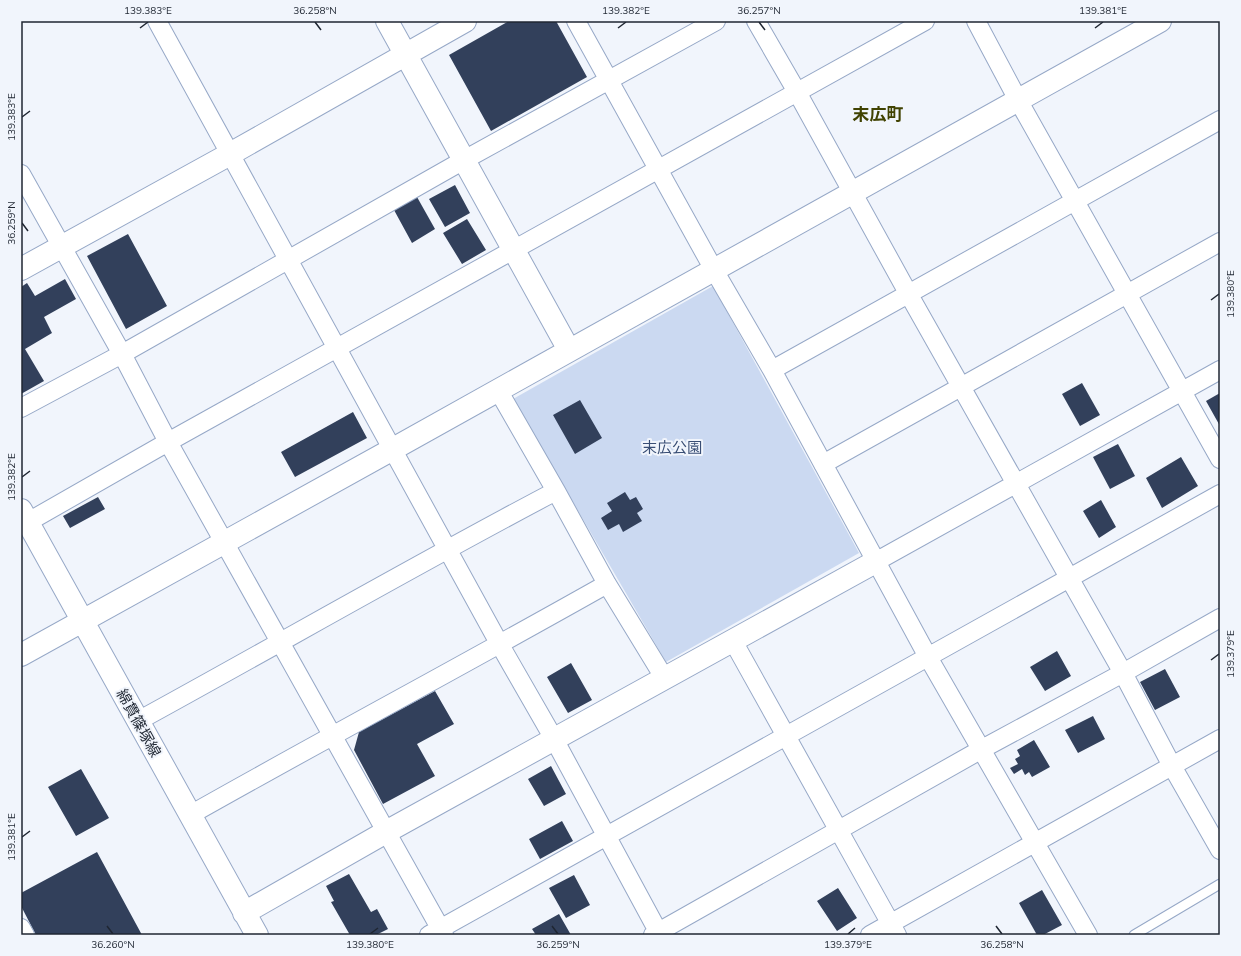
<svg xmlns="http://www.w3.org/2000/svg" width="1241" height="956" viewBox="0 0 1241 956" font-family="Mulish,'Noto Sans JP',sans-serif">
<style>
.green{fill:#cbd9f1}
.building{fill:#32405b}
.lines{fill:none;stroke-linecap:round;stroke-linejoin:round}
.lane-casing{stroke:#96a8c7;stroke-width:11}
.street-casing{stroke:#96a8c7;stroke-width:20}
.secondary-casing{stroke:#96a8c7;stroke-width:24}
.lane{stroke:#fff;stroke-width:9}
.street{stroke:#fff;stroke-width:18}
.secondary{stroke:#fff;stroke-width:22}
.ticks{fill:none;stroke:#1f2632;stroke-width:1.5}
.labels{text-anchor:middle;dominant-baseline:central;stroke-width:4;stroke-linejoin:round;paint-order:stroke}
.park-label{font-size:15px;fill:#394e75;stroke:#f1f5fc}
.street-label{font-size:15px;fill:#1f2632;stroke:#f1f5fc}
.quarter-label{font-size:17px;font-weight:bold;fill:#404201;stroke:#f1f5fc}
.neatline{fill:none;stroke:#1f2632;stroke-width:1.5}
.ticks-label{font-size:10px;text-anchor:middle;fill:#1f2632}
</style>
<rect width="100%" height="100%" fill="#f1f5fc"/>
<path class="green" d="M713,286l146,267 -193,109 -153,-263z"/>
<path class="building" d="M509,21h47l31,56 -96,54 -42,-76z
M455,185l15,28 -25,14 -16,-28z
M417,197l18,32 -23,14 -18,-33z
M467,219l19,31 -24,14 -19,-31z
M128,234l39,72 -41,23 -39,-73z
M65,279l11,20 -32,18 8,16 -27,16 19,32 -23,13v-107l6,-4 8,13z
M1082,383l18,32 -20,11 -18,-32z
M1220,393v33l-14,-25z
M580,400l22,38 -27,16 -22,-39z
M353,412l14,26 -72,39 -14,-25z
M1118,444l17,32 -25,13 -17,-32z
M1181,457l17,29 -36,22 -16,-30z
M625,492l5,8 6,-3 7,12 -6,4 5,8 -19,11 -4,-8 -11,6 -7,-12 11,-7 -5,-8z
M98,497l7,12 -35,19 -7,-12z
M1101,500l15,27 -17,11 -16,-27z
M1057,651l14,25 -26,15 -15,-24z
M571,663l21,37 -24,13 -21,-36z
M1165,669l15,28 -25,13 -15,-28z
M435,691l19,33 -37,20 18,32 -52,28 -29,-54 5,-18z
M1093,716l12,23 -27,14 -13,-23z
M1034,740l16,27 -18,10 -3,-5 -4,3 -3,-6 -8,5 -4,-6 8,-4 -3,-5 5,-3 -3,-6z
M551,766l15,28 -22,12 -16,-27z
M81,769l28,49 -33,18 -28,-49z
M562,821l11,20 -33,18 -11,-20z
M97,852l45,83h-106l-15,-29v-13z
M349,874l22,38 6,-3 11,20 -12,6h-26l-19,-33 3,-1 -8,-15z
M574,875l16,30 -24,13 -17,-30z
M838,888l19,30 -20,13 -20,-30z
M1042,890l20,35 -19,10h-6l-18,-32z
M559,914l12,21h-35l-4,-6z"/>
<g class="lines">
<defs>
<path id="lane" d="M1134,935l86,-51"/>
<path id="street" d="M157,21l343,624 54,94 106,196
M576,21l138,249 58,100 156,287 160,278
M756,21l41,71 111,201 215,380 49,93 48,84
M976,21l42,79 202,359
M21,174l101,180 46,88 56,100 220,393
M772,370l448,-250
M498,390l58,101 51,93 58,95
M21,408l101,-54 342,-194 252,-139
M823,464l397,-222
M28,522l140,-80 757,-421
M877,561l343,-191
M733,641l164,294
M138,721c139,-76 277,-156 418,-230
M190,815c138,-78 279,-153 417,-231
M21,928l4,7
M429,935l791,-441
M653,935l329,-186 141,-76 97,-55
M870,935l350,-196"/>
<path id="secondary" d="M387,21l182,329
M21,269l209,-115 235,-133
M21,510l236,425
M21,655l372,-206 767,-428
M244,913l142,-81 491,-271"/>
</defs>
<use href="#lane" class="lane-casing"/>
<use href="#street" class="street-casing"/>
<use href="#secondary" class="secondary-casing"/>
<use href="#lane" class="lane"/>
<use href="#street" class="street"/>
<use href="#secondary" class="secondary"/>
</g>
<path class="ticks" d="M315,22l6,8M759,22l6,8M140,28l8,-6M618,28l8,-6M1095,28l8,-6M22,117l8,-6M22,223l6,8M1211,300l8,-6M22,477l8,-6M1211,660l8,-6M22,837l8,-6M107,926l6,8M552,926l6,8M996,926l6,8M370,934l8,-6M848,934l7,-6"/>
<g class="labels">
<g class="park-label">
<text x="672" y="447">末広公園</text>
</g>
<g class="street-label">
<text transform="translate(139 723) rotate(61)">綿貫篠塚線</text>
</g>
<g class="quarter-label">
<text x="878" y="113">末広町</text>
</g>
</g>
<rect width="1241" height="956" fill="none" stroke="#f1f5fc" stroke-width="44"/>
<rect x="22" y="22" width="1197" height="912" class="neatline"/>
<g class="ticks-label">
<text x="148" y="14">139.383°E</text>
<text x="315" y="14">36.258°N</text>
<text x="626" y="14">139.382°E</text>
<text x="759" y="14">36.257°N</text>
<text x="1103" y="14">139.381°E</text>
<text transform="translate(11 117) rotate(-90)" y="4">139.383°E</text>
<text transform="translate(11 223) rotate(-90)" y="4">36.259°N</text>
<text transform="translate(1230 294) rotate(-90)" y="4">139.380°E</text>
<text transform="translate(11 477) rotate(-90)" y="4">139.382°E</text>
<text transform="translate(1230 654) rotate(-90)" y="4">139.379°E</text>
<text transform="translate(11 837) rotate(-90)" y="4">139.381°E</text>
<text x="113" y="948">36.260°N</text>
<text x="370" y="948">139.380°E</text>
<text x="558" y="948">36.259°N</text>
<text x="848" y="948">139.379°E</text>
<text x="1002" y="948">36.258°N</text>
</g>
</svg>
